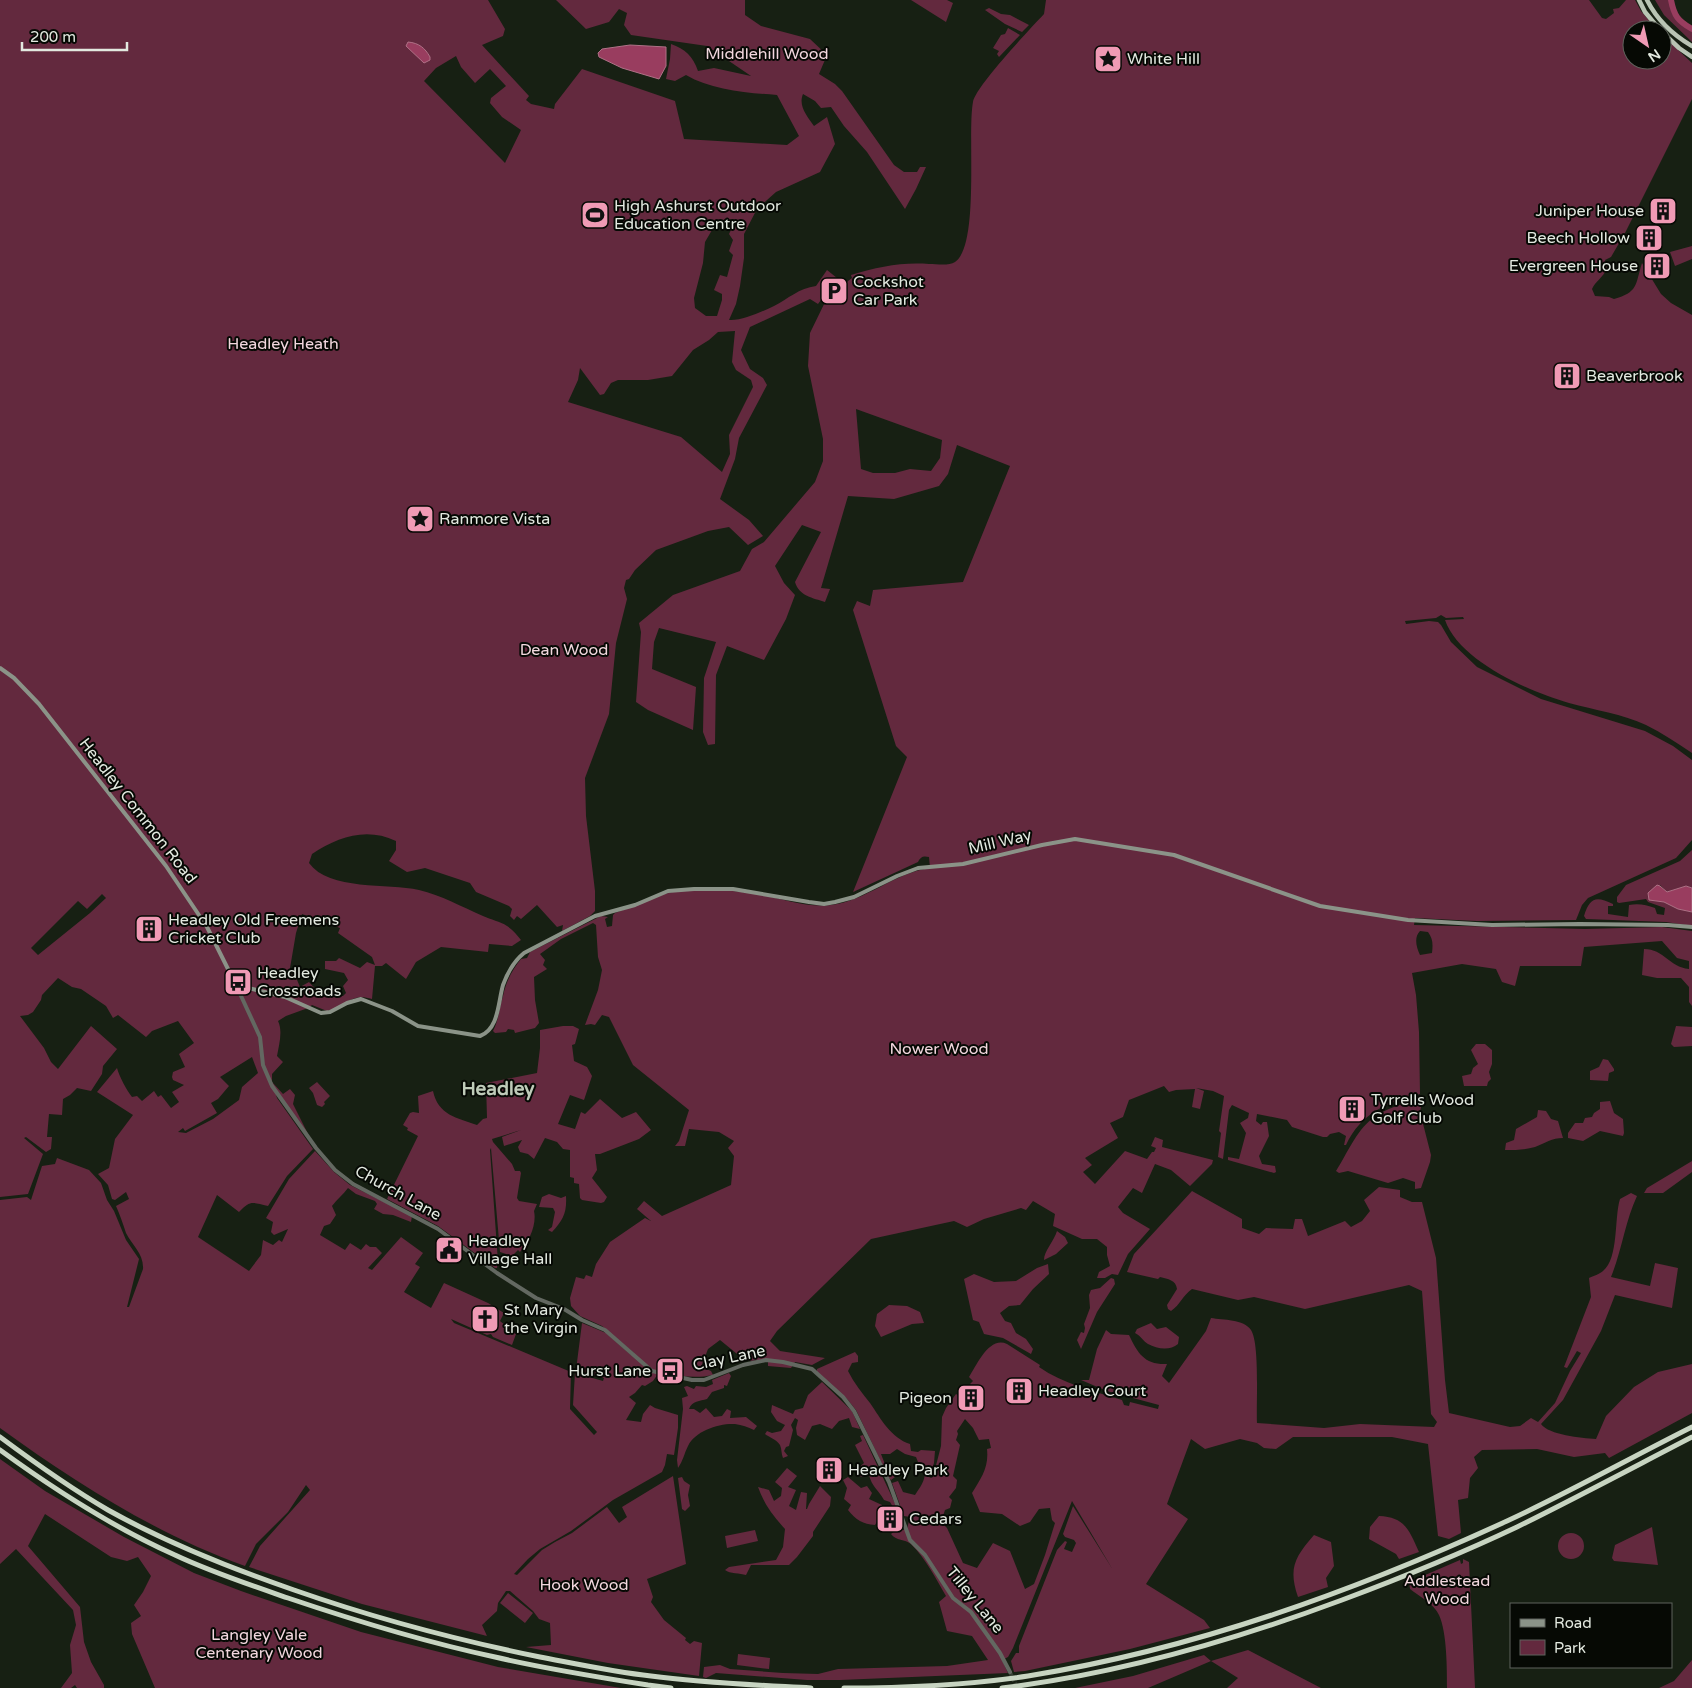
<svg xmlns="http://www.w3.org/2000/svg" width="1692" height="1688" viewBox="0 0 1692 1688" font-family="'Varela Round',sans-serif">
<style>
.green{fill:#63293e;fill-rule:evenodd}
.water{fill:#993d5f;stroke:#af7186}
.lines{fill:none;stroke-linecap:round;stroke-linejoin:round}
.river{stroke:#993d5f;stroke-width:6}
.tertiary-tunnel{stroke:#363e32;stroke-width:4;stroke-dasharray:4 2;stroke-linecap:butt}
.tertiary{stroke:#636861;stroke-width:4}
.secondary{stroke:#8b9388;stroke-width:4}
.trunk{stroke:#b9c4b4;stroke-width:4.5}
.motorway{stroke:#c7d4c1;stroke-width:5}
.labels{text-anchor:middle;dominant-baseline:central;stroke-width:4;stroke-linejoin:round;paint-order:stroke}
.park-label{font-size:16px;fill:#f2d7de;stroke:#060904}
.poi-label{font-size:16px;fill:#e3e9e0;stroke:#060904;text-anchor:start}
.street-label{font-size:16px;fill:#e3e9e0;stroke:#060904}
.quarter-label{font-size:19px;font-weight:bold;fill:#bfcbb9;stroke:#060904}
</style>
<rect width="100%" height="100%" fill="#172013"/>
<path class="green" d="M0,0h488l17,29 -2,7 -21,9 47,51 -3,4 5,4 23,5 1,-5 27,-35 93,32 9,38 103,6 12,-9 -22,-41c-29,-2 -66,-5 -91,-20l-11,6 -9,-2 4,-20 1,-15c14,5 22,12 27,27l16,-3 37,8 -44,-30 -76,-11 -7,-10 3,-12 -8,-4 -10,13 -23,7 -30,-29h189v15l16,11 49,13 17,16 -8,19 16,10 7,7 52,74 10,7h13l3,-5h6l-10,22 -11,20 -38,-57 -23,-26 -13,-19 -10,1 -6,-7 -12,-7c-5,12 4,22 11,32l13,-9 8,27 -15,28 -44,20 -19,17 -13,25v24l-4,28 -4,18 -7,16c13,1 32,-8 45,-14 14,-7 25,-18 42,-20l11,-16 10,8 -19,26 -8,-5 -60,28 -9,23 9,19 13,9 4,7 -28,53 -4,21 -15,40 29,21 14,16 -15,9 -19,-18 -21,4 -52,19 -21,20 -6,9 -3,1 -2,8 3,11 -11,44 -7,71 -24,64 1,38 9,75v20l-5,5 -28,15 1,-6 -6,2 -20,-22 -16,14 -4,-3 -3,4 -4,-4 2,-7 -3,-3 -33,-14 -6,-9 -45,-15 -18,4 -18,-11 7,-11v-9c-30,-14 -58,-4 -84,13l-3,9c20,28 79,20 110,27 22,5 43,17 64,26 8,4 17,5 24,10 6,4 10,9 14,14l-9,6 -23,-2 -1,8 -47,-5 -25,15 -10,17 -20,-16 -4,3h-7l-3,33c-21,-7 -27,8 -45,12l-15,-6 -4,3 -22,8 -8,5c5,10 1,24 -1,35l6,6 -11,12v8l11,12 7,-5 5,6 -2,9 18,36 -38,-55 4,13 36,51 -26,27 -19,30c-15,-3 -17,-7 -29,6l-22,-17 -19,42 51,34 12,-16 2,-15 10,5 6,-5 3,2 6,-13 -14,6 -3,-3 2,-10 -7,-4 23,-39 26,-28 19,21 16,13 62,31 -1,6 -18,-7 -10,-1 -9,-5 3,-5 -2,-3 -19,-7 -8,-6c-5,7 -11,11 -16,18l4,9 -6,9 -6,2 -4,9 25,15 5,-7 11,7 5,-6 4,3h6l6,6 -14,15 4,2 29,-33 22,16 -8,11 5,3 -16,25 27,16 13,-25 44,20 16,10 -4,8 16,13 -4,11 -19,-8 -2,-3 -4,1 -36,-16 3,4 117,49 -1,37 24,26 3,-3 -24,-27 2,-32 28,8 1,-3 -28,-8 6,-47 24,10 25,22 3,-2 -32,-27 -22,-10 -9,-10 -1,-8 6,-21 8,2 2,-4 6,2 4,-13 14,-22 35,-24 6,3 -14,-12 7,-8 18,15 69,-31 3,-29 -6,-8 6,-7 -15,-9 -30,-3 -4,17h-10l4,-5 10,-31 -56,-45 -24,-48 -7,-2 -7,10 -4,-1 -6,1 13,-35 4,-20 -4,-13 -2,-32 -3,-2 -32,16 -21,15 5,6 -2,5 4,4 -13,8 1,23 4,23 -4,5 -20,5 -1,-3 -6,-1 -2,3 -11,1 -2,-2c6,-11 6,-23 10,-35 3,-14 9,-26 18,-37l6,-1 3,-6 71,-36 7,1 -3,2 2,8 5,-1 1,-11 2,-2c18,-6 35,-16 53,-20 26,-6 62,-3 88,1 25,4 49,14 75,11 35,-4 63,-32 99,-37l-1,-11c-5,-1 -8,-1 -11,5l-65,30 54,-135 -11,-11 -43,-136 4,-9 13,5 3,-16 90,-8 47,-116 -53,-21 -9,29 -9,12 -45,13 -46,-3 -27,92 9,1 -5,13c-12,-4 -26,-6 -30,-20l26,-50 -19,-7 -27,41 9,17 11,12 -9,24 -22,41 -37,-14 -11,29 -1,69 -7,1 -5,-13 1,-54 12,-36 -57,-14 -5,14 -2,27 44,18 -3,43 -45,-20 -12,-8 5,-70 -2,-9 34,-28 67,-24 12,-22 12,-7 51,-60 8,-21v-22l-15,-73 2,-33 17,-35c9,-3 16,-14 25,-20l-1,-3c27,-8 50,-13 78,-11 8,0 20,2 26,-2 25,-17 12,-129 18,-160 2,-15 57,-73 71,-88l2,-14h543l13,18 4,1 8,-6 -1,-4 6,-1 7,-8h9l6,11 16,19h-25v30h30v-25l30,28v36l-67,134 -14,24 -6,3 2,9c-4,8 -12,13 -15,20l3,7 14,1 5,2c24,-7 21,-13 28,-36l19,31 10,9 21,12v438c-15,-10 -30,-20 -46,-28 -23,-11 -52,-15 -77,-22 -39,-11 -110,-42 -124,-83l19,-1 -1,-2 -17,1 -5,-3 -5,3 -31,3 1,3 23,-3 9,1 3,3 10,17 26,25 64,32 104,32 28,15 19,14v80l-16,18 -88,40 -6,7 -6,15 -99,1 -62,-3 -1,7 171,4 77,-2 30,4v75l-3,-4v-15l-8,-9h-24l-15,-3 2,-26c20,0 25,18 45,20v-8l-12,-3 -15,-17 -78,6 -3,19h-61l-5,20 -13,-4 -6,-13 -34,-5 -50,9 4,22 3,37 1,62c-33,8 -59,19 -74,51h-2l2,-9 -7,-4 -9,2 -3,3h-4l-31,-10 -5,-7 -30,-6 -1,7 5,4 2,-3h4l2,14 -10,20 3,8 13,2 1,6 -2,1 -46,-13v-3l11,2 7,-26 -6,-10 8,-5 1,-5 -17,-8 -3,5 -6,49 -5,-2 3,-24 -2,-2 5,-35 -11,-5 -17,-3 8,3 -4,18 -8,-2 3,-18 -19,1 -7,2 -5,-6 -35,14 -6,17 -13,6 8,15 -33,20 7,7 -9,7 12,12 30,-33 22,8 5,-7h2l2,-4 -5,-2 4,-9 8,3 -1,7 51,13 -1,4 -22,22 -19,-16 -16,-6 -13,29 -9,-5 -15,19 5,6 27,16 -22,25 -10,21 -6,-1 -7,4h-8l2,-6 11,-6 -3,-11v-8l-10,-8h-15l-29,-13 2,-12 -22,-13 -7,9 -5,-2 -37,11 -17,8 -13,-6 -83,18 -94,92 -7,10 10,10 45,7 -13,7 -17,-3 -4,6 -23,-2v-7l-18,2 -4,-3h-4l-22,-18 -12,9 -7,18 10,4 2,4c-19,4 -35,1 -53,-4l-7,10 -8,5 -3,-1 -7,8 -6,4 7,6 -10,17 15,2 2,-8 7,-9 5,3 23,7v13l-4,27 -7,-1 -2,11 -3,7 -49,28 -42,31 -31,18 -12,10 -14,15 3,1 25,-25 13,-8 17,-9 35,-26 12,16 8,-6 -5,-10 51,-31 13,88 -39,15 6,18 -2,5 13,18 22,18 -1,2 5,4 4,-3 8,2 -3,33 -91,-13 -82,-16 25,-2 -1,-22 -11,-4 -6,-8 -23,-20h-4l-8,12 -1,8 -15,14 5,11 -125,-32 -113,-37 11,-21 50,-56 -4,-5 -18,27 -32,32 -11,22c-89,-32 -169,-83 -245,-138v-228l27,-3 4,3 11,-34 13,-2 2,-6 32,12 12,13 6,17 7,11 12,29 13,19 -12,48h2l14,-38c1,-15 -11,-24 -17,-36 -3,-9 -6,-18 -10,-27l13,-7 -3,-7 -11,8 -3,-1 -4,-14 -10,-11 11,-6 6,-29 18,-24 -36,-23 20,-24c2,8 10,23 15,29l5,-1 5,5 12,-10 4,6 3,-2 10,13 8,-6 -7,-10 12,-7 -11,-5 -1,-3 1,-5 12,-5 -6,-13 15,-11 -16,-22 -26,10 -6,6 -28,-22 -5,3 -7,-12 -25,-17 -9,-2 -14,-9 -16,17 -1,5 -8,12 -5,3 -8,1 24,32 7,14 7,7 33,-43 26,23 -14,17 -1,8 -11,17 -14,-3 -7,7 -7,4 -1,16 -13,-1 -2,23h5l-1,12 -5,3 -20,-15 -2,1 19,16 -15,40 -28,3zM456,56l5,11 14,16 15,-14 16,17 -15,12 -1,5 12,14 19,13 -16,33 -81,-82 12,-13zM733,219v7l-4,8 4,6 -4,11 4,4 -6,22 -7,-2 -6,15 8,4v6l-5,16h-11l-11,-8 -1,-10 9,-35 2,-21 7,-12 8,-7zM735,331l-3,31 4,8 15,10 2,7 -24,48 1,19 -8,18 -41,-35 -113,-35 10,-22 2,-12 20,27 4,-1 7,-11 7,-3h30l24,-4 21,-26 16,-10 9,-8zM856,409l86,31 -2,18 -9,13 -21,-2 -15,4h-22l-12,-4zM102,894l4,4 -16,15 -52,42 -7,-7 47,-47 9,8zM302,914l38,14 -2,5 34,24 3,8 -8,-3 -7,6 -21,-10 -3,3h-11v8l19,4 4,7 -5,6 3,7 -3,3c-16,-1 -23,-1 -34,-14l-9,5 -5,-12 -6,-1 7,-41zM1420,931l8,1c5,7 5,12 4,21l-12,2c-4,-8 -6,-18 0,-24zM252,1057l6,16 -16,14 -3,13 -26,19 -27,14 -8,-1 5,-4 2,3 32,-18 -6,-10 7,-4 11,-13 -9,-9z
M911,0h36l6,3 -7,19z
M1655,0h14c2,16 9,23 23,30v12l-28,-27z
M989,8l12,6 9,1 19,10 -7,7 -17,-8 -20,-14z
M1008,28l12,7 -21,22 -2,-3 2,-3 -6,-3 8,-13 4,-1z
M1692,246v13l-17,7 -5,-14z
M1692,850v38l-6,-2 -19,6 -7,-7 -10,15 14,2 14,7 14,3v14l-26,-4 -80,-3 -2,-3c6,-19 12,-20 29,-12v2h-5v8l20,3 1,-12c10,-2 17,0 26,3l2,6 7,1 1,-7 -17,-6 -2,-3 -27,4 -2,-1v-5l9,-12 54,-24z
M563,1026h10l6,3 -4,15 -3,1 2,16 13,6 5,9 -8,24 -14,-5 -12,29 17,5 6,-17 4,2 15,-15 22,19 14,-6 15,18 -12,9 -39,15h-5l2,16 -5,8 15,19 -3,5 -3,1 -19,-3 -2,-2 -1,-14 -5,-1v-5l-4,-1v-27l-7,-1 -6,-7 -12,-4 -11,21 -6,-5 -8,-2 -2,-5 4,-7 -18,6 -2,-9 19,-7 -29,9 1,3 19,22 3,7h5l1,2 -4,25 2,3 18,3 -3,7c3,13 -5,31 -14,41l-2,-2 -6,6 -12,-4 -9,-104 -1,2 8,112 -1,6h-2l-57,-42 -51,-27 31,-63 -11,-6 1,-2 -5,-3 7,-12 3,-1 6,1 -1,-17 15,-5c5,24 24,27 44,34l6,-6 4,-1 -1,-35 51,-10 3,-25v-18z
M1676,1026l16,1v19l-18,1 -3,-3z
M1476,1044h9l7,6v14l-3,8 2,7 -3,3 -1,4h-23l-2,-10 9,-2 2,-6 5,-4 -7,-14z
M1603,1059l5,1 6,9v2l-5,2 -1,8 -18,-1v-9l9,-4z
M317,1082l13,14 -6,6 1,2 -3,3 -5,-2 -4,-12 -4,-5z
M1419,1099l3,3 -2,10 11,43 -1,7 -9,26 -6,1v-7l-12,-4 -15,5 -40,-12 -9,2 -3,-2c11,-17 20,-40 36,-52 13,-11 31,-15 47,-20z
M1610,1101l4,12 9,6 1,14 -1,3 -23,-5 -17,10 -15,-3v-5l7,-10h8l2,-5 7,-1 2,-4 6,-4v-7z
M1538,1110l8,1 5,8 7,2 5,17c-11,0 -18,5 -28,9 -10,3 -20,3 -30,3l1,-7 8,-3 2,-11 21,-12z
M1692,1161v11l-29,21h-19l3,-5z
M1379,1187l21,3v7l12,5h10l14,56 9,122 4,33 61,14 10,-1 11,-8 7,4 17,-19 15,-32 11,-18 -4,-2 -10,17 -3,-1 27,-70 -2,-19c4,-2 11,-4 14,-7 16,-13 11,-53 17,-72l11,-6 6,3c-12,26 -15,54 -26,81l39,9 5,-23 23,5 -6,40 -57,-13 -14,36 -38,69 -22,24c8,11 40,14 55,15l10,-23 28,-29 24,-15 34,-8v49l-83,45 -4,-5 -31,4 -37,-8 -55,1 -8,7 4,11 -8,10 -2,20 -10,2 3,33 -12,6 -11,-3 -10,-92 -36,-7h-99l-17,12 -12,-1 -7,-5 -17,-4 -35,10 -14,-10 -24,65 21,15 -42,65 58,36 6,8 -80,21 -105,22 -11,1 -3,-11 5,-8h3v-7l38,-96 8,-9 2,1 -3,7 8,3 4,-9 -2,-3 -9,-3 -2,-3 10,-28 40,64 -41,-69 -59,147 -5,9 -6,3 6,13 -168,7h-33l-91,-7 -10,5 -3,-1 1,-10 16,-2 10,4 53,4 35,1 20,-5 109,-3 41,-6 -16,-24 -25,-5 -8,-29 7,-6c-10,-17 -20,-37 -35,-52 -6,-5 -15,-3 -20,-10l7,-6 6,2 3,-1 3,-12 -6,-1 -12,-33 6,-2 5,11 12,3c7,-10 14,-20 7,-32l-4,-1 -2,-5 -11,-3 -8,-5 -7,5h-9l7,18 4,1 3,4 -4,3 -2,-2 -33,-68 -9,-11 -30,-27v-3l38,-17 3,4v6l-6,1 -4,8c6,12 14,22 22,32 11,16 21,35 40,41l1,7 7,1 3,-2 14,1 -1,12 -5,14 2,1 2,-1 8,-31 1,-29 4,-9 10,-14 3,2 4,-5 7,11 6,-4 -5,-6 3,-3 -4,-5 3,-3 -4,-4c8,-12 20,-41 38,-33l33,21 -1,2c24,17 55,24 83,33l2,5 5,1 1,-4 28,7 1,-4 -52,-14 -26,-11h8l8,-31 9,-19 5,4 18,1c9,19 16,30 38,29l-5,12 7,7 37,-52 5,-13c12,2 33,1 40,12 9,14 5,74 6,93l67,5 36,-4 74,3 3,-5 -6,-8 -9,-123 -13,-6 -104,24 -51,-12 -16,3 -46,-11c-9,6 -12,16 -21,22l-3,-2 -1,-4 10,-16c-1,-9 -9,-10 -17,-12l-2,2 -31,-7 7,-18 58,-63 50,28v9l17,6 7,-6 27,1 2,-10h7l6,17 37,-15 6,6 11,-6 8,-10 -6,-11zM965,1419l8,9 6,12 10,-1 2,9 -4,1c2,19 -6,29 -15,44l8,19 22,2 18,12 10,-4 9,-13 11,-1 2,12 3,3 -10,32 -11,29 -9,5 -15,-38 -17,-8 -16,25 -14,-5 -16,-35 -6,-6 4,-12 5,-2 2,-8 -3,-3 7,-9 1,-8 -4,-4 7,-31 -4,-5 2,-6 -1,-3z
M549,1194l12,4 5,-2c1,17 -3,24 -14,36l-4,-2 4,-3 3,-15 -2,-4 -14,-1 3,-10z
M1057,1231l8,6 3,6 -12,11 -12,6c0,-9 10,-19 13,-29z
M1048,1264l1,10 -16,15 -13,16 -11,1 -9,7 5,8 6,2 5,10 10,6 7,10 -2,5 -28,-16 -19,-4 -5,-12 -6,-2 -9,-41 10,-5 20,8 22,-1 21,-13z
M1111,1278l3,1 1,5 -18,28 -16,37 -4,-9 4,-8 3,1 1,-5 -1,-4 6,-16 -1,-13 2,-5 9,-2z
M889,1305l18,1 13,6 4,11 -12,1 -31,13 -6,-11 2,-12z
M1151,1323l6,6 9,-2 13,10 -1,7c-8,7 -21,5 -30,0 -5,-3 -7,-8 -13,-11l2,-4z
M729,1373l2,3 -4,10 -3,-1v3l-12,4 -5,7c-7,2 -15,2 -18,10h5l6,4 6,-5 8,9 8,-1 5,-7 4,2 -1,7 16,-1 11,9 -3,4c-6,-3 -12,-5 -19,-6 -16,-1 -40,7 -47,22 -4,8 -5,15 -10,22l-1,-8 6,-51 -1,-11 6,-2 -4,-9 3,-1 7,3 2,-3 10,1 7,-3 -1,-4z
M822,1382l30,29 8,18 -8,-2 -3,-9 -10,3 -7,8 -12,-5 -8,2 -7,14 -8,-5 -1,-7 2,-8 -3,-2 -4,7 2,5 -4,16 -3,1 -2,4 4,5 -5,2c-2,-4 -1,-9 -3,-13 -3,-5 -11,-8 -15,-11l2,-3 5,2 9,-2 4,-6 -8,-4 -6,-9 1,-7 21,9 2,-4 8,-2 5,-13z
M863,1435l36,77 -2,2 -7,-12 -6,-2c-6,-11 -12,-13 -15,-25l-8,2 -5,-7 8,-7 -9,-18 7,-4 -2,-5z
M0,1459l45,32 79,46 70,36 47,18 120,41 137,35 123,21h-466l-23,-54 -1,-11 10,-7 -7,-11 9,-13 8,-16 -13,-19 -11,4 -16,-4 -66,-43 -17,32 52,61 4,35 7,20 13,23v3h-27l-2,-3 -4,3h-10l11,-15 -2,-28 6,-20 -3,-15 -57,-61 -16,15z
M787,1468l10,8 -9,11 8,3 -7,16 7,4 5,-18 6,1 -1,16h1l2,-5 11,-18 11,11 -1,9 -17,26v4l-16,21 -8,8h-38l-5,10c-6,-2 -16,-1 -21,-5l4,-3 47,-7 7,-13 2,-18c-12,-13 -21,-25 -27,-42l11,3 5,11 7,-5 1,-8 -7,-6z
M682,1477l2,4 6,4 -2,10 2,11 -5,5 -3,-2 -4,-31z
M848,1477l13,11 6,-2 5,7 -3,6 13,6 -1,17 -3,-2 -3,5c-12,-1 -19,-5 -27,-15l3,-5 -7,-6 3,-11 -4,-8z
M1379,1516c26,1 30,14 40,36l-20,7 -3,-5 -27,-15 1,-12z
M1652,1527l6,38 -44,-4 -2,-3 3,-13z
M755,1530l3,11 -31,7 -2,-12z
M1558 1546a13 13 0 1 1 26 0a13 13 0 1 1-26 0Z
M1314,1535l17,7 3,24 -8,12 2,9 -30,10c-10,-29 -3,-40 16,-62z
M1463,1559l6,3 6,126h-28c0,-19 0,-56 -8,-73 -5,-11 -20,-19 -29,-26l-1,-7 51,-22 1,4 2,-1z
M508,1593l25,20 -8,10 -25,-20z
M1248,1650l73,38h-94l11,-10 -27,-17 -63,27h-73l58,-12 71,-21 7,6z
M738,1654l32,4 -1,11 -32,-4z
M1692,1660v28h-33l15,-7z"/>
<path class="water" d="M408,42c11,1 17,6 22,15v3l-6,3 -18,-17z
M630,45l36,2v19l-7,13 -37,-11 -23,-11 -1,-4 4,-4z
M1657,885l3,1 7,6 19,-6 6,2v24l-14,-3 -14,-7 -15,-2 -1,-7z"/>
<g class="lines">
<path class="river" d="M1671,0c3,16 7,21 21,29"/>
<path class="tertiary-tunnel" d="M1010,1672l7,16"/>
<path class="tertiary" d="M236,985l24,52 3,28 9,21 44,62 19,22 18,14 85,45 59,44 39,25 28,11 18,11 23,10 47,41 40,9h12l39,-15 23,-5 17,2 29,7 31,28 11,14 35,71 21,58 15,15 28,43 18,14 29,41 10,19"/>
<path class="secondary" d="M0,668l14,10 25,26 127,162 41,61 29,58 49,12 36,16 9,-1 17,-9 14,-4 31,12 26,15 62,10c19,-7 18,-34 23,-51 4,-11 11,-24 21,-32l71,-37 40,-11 33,-14 26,-2h39l76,13 15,2 11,-2 19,-5 43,-21 21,-8 45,-4 79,-19 33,-6 99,16 146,51 88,14 84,5 88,-1 88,1 24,2"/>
<path class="trunk" d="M1639,0l6,12 15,18
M1647,0c10,20 26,35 45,46
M1662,32l17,16 13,9"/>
<path class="motorway" d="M0,1437c35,26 70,51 108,73 59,33 122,58 186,80 80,28 163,50 246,67 37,7 74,15 111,19 53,7 106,9 160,12
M0,1450c55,40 112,77 175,105 36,17 75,30 113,43 68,23 137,44 207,59 51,12 102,20 153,28l23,3
M844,1688c62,0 124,-3 184,-12 167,-27 327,-85 479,-155 63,-29 123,-63 185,-94
M1002,1688c117,-14 230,-47 340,-88 59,-22 118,-46 175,-73 59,-29 117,-60 175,-90"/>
</g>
<defs>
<symbol id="sight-square" viewBox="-11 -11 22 22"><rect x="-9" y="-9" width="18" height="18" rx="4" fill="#f09ab5" stroke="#060904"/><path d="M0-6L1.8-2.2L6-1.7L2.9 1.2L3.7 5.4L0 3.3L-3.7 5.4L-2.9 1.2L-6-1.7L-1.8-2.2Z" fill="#111"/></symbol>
<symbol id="building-square" viewBox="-11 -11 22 22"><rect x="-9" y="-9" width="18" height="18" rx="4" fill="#f09ab5" stroke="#060904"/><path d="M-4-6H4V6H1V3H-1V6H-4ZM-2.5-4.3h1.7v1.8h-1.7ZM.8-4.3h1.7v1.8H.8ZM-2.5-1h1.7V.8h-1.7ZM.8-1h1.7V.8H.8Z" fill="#111"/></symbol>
<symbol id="stadium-square" viewBox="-11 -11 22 22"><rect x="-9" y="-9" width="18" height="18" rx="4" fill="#f09ab5" stroke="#060904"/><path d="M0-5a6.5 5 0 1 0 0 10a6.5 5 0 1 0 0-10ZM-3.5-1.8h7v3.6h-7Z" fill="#111"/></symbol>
<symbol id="parking-square" viewBox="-11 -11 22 22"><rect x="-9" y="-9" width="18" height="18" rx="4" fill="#f09ab5" stroke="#060904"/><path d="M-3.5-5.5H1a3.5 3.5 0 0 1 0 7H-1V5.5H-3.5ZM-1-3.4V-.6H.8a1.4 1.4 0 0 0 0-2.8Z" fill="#111"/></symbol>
<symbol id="bus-square" viewBox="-11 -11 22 22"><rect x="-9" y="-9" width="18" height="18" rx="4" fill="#f09ab5" stroke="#060904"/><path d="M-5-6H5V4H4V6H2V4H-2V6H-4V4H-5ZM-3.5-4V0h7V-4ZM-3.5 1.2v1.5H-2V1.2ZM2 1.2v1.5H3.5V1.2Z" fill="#111"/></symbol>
<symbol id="civic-square" viewBox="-11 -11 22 22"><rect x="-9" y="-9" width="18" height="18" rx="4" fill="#f09ab5" stroke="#060904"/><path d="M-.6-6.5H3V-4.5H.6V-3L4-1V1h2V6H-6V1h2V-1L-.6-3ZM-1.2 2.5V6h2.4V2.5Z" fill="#111"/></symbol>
<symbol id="church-square" viewBox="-11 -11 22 22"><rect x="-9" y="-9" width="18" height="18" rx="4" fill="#f09ab5" stroke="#060904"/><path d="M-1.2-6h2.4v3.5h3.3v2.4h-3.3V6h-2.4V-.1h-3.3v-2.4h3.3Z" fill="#111"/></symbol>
</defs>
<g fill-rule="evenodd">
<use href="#sight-square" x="1092" y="43" width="32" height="32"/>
<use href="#building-square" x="1647" y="195" width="32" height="32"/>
<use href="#stadium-square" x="579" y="199" width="32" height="32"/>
<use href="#building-square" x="1633" y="222" width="32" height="32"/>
<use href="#building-square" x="1641" y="250" width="32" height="32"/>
<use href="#parking-square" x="818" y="275" width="32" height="32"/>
<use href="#building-square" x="1551" y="360" width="32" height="32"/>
<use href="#sight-square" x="404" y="503" width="32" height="32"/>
<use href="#building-square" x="133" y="913" width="32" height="32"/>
<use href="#bus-square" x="222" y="966" width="32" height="32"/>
<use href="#building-square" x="1336" y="1093" width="32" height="32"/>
<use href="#civic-square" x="433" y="1234" width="32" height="32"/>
<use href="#church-square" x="469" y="1303" width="32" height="32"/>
<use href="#bus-square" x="654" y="1355" width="32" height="32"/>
<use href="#building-square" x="1003" y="1375" width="32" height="32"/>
<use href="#building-square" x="955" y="1382" width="32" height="32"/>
<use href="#building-square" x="813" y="1454" width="32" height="32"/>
<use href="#building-square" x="874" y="1503" width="32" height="32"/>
</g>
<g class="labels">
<g class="park-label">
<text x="767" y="54">Middlehill Wood</text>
<text x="283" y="344">Headley Heath</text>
<text x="564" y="650">Dean Wood</text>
<text x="939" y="1049">Nower Wood</text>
<text x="1447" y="1581">Addlestead<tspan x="1447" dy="18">Wood</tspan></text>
<text x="584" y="1585">Hook Wood</text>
<text x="259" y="1635">Langley Vale<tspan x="259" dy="18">Centenary Wood</tspan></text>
</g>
<g class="poi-label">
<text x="1127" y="59">White Hill</text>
<text x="614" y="206">High Ashurst Outdoor<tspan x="614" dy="18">Education Centre</tspan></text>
<text x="1644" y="211" text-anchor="end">Juniper House</text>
<text x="1630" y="238" text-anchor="end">Beech Hollow</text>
<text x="1638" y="266" text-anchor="end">Evergreen House</text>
<text x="853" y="282">Cockshot<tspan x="853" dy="18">Car Park</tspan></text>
<text x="1586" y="376">Beaverbrook</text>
<text x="439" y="519">Ranmore Vista</text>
<text x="168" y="920">Headley Old Freemens<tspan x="168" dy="18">Cricket Club</tspan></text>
<text x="257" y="973">Headley<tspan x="257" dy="18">Crossroads</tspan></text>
<text x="1371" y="1100">Tyrrells Wood<tspan x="1371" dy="18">Golf Club</tspan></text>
<text x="468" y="1241">Headley<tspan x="468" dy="18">Village Hall</tspan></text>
<text x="504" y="1310">St Mary<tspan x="504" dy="18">the Virgin</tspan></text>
<text x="651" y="1371" text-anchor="end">Hurst Lane</text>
<text x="1038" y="1391">Headley Court</text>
<text x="952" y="1398" text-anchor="end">Pigeon</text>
<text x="848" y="1470">Headley Park</text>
<text x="909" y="1519">Cedars</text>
</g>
<g class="street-label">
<text transform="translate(138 811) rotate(52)">Headley Common Road</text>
<text transform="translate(1000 842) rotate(-13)">Mill Way</text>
<text transform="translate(398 1193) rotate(29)">Church Lane</text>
<text transform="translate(729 1358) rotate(-12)">Clay Lane</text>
<text transform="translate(975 1600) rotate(51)">Tilley Lane</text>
</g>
<g class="quarter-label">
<text x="498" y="1089">Headley</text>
</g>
</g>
<rect x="1510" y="1603" width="162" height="65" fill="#060904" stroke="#5e635c"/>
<rect x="1520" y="1619" width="25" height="8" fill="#8b9388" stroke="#5e635c"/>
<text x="1554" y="1628" font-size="15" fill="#e3e9e0">Road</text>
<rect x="1520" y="1640" width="25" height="15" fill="#63293e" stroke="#5e635c"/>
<text x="1554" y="1653" font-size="15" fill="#e3e9e0">Park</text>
<g transform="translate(1647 45) rotate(146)"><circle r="24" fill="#060904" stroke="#5e635c"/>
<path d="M0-4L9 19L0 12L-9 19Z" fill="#f09ab5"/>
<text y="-8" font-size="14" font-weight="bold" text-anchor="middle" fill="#e3e9e0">N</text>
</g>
<path d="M22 42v8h105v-8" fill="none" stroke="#e3e9e0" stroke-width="2.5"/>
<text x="30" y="42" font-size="15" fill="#e3e9e0" stroke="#060904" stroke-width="4" paint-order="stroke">200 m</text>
</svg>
